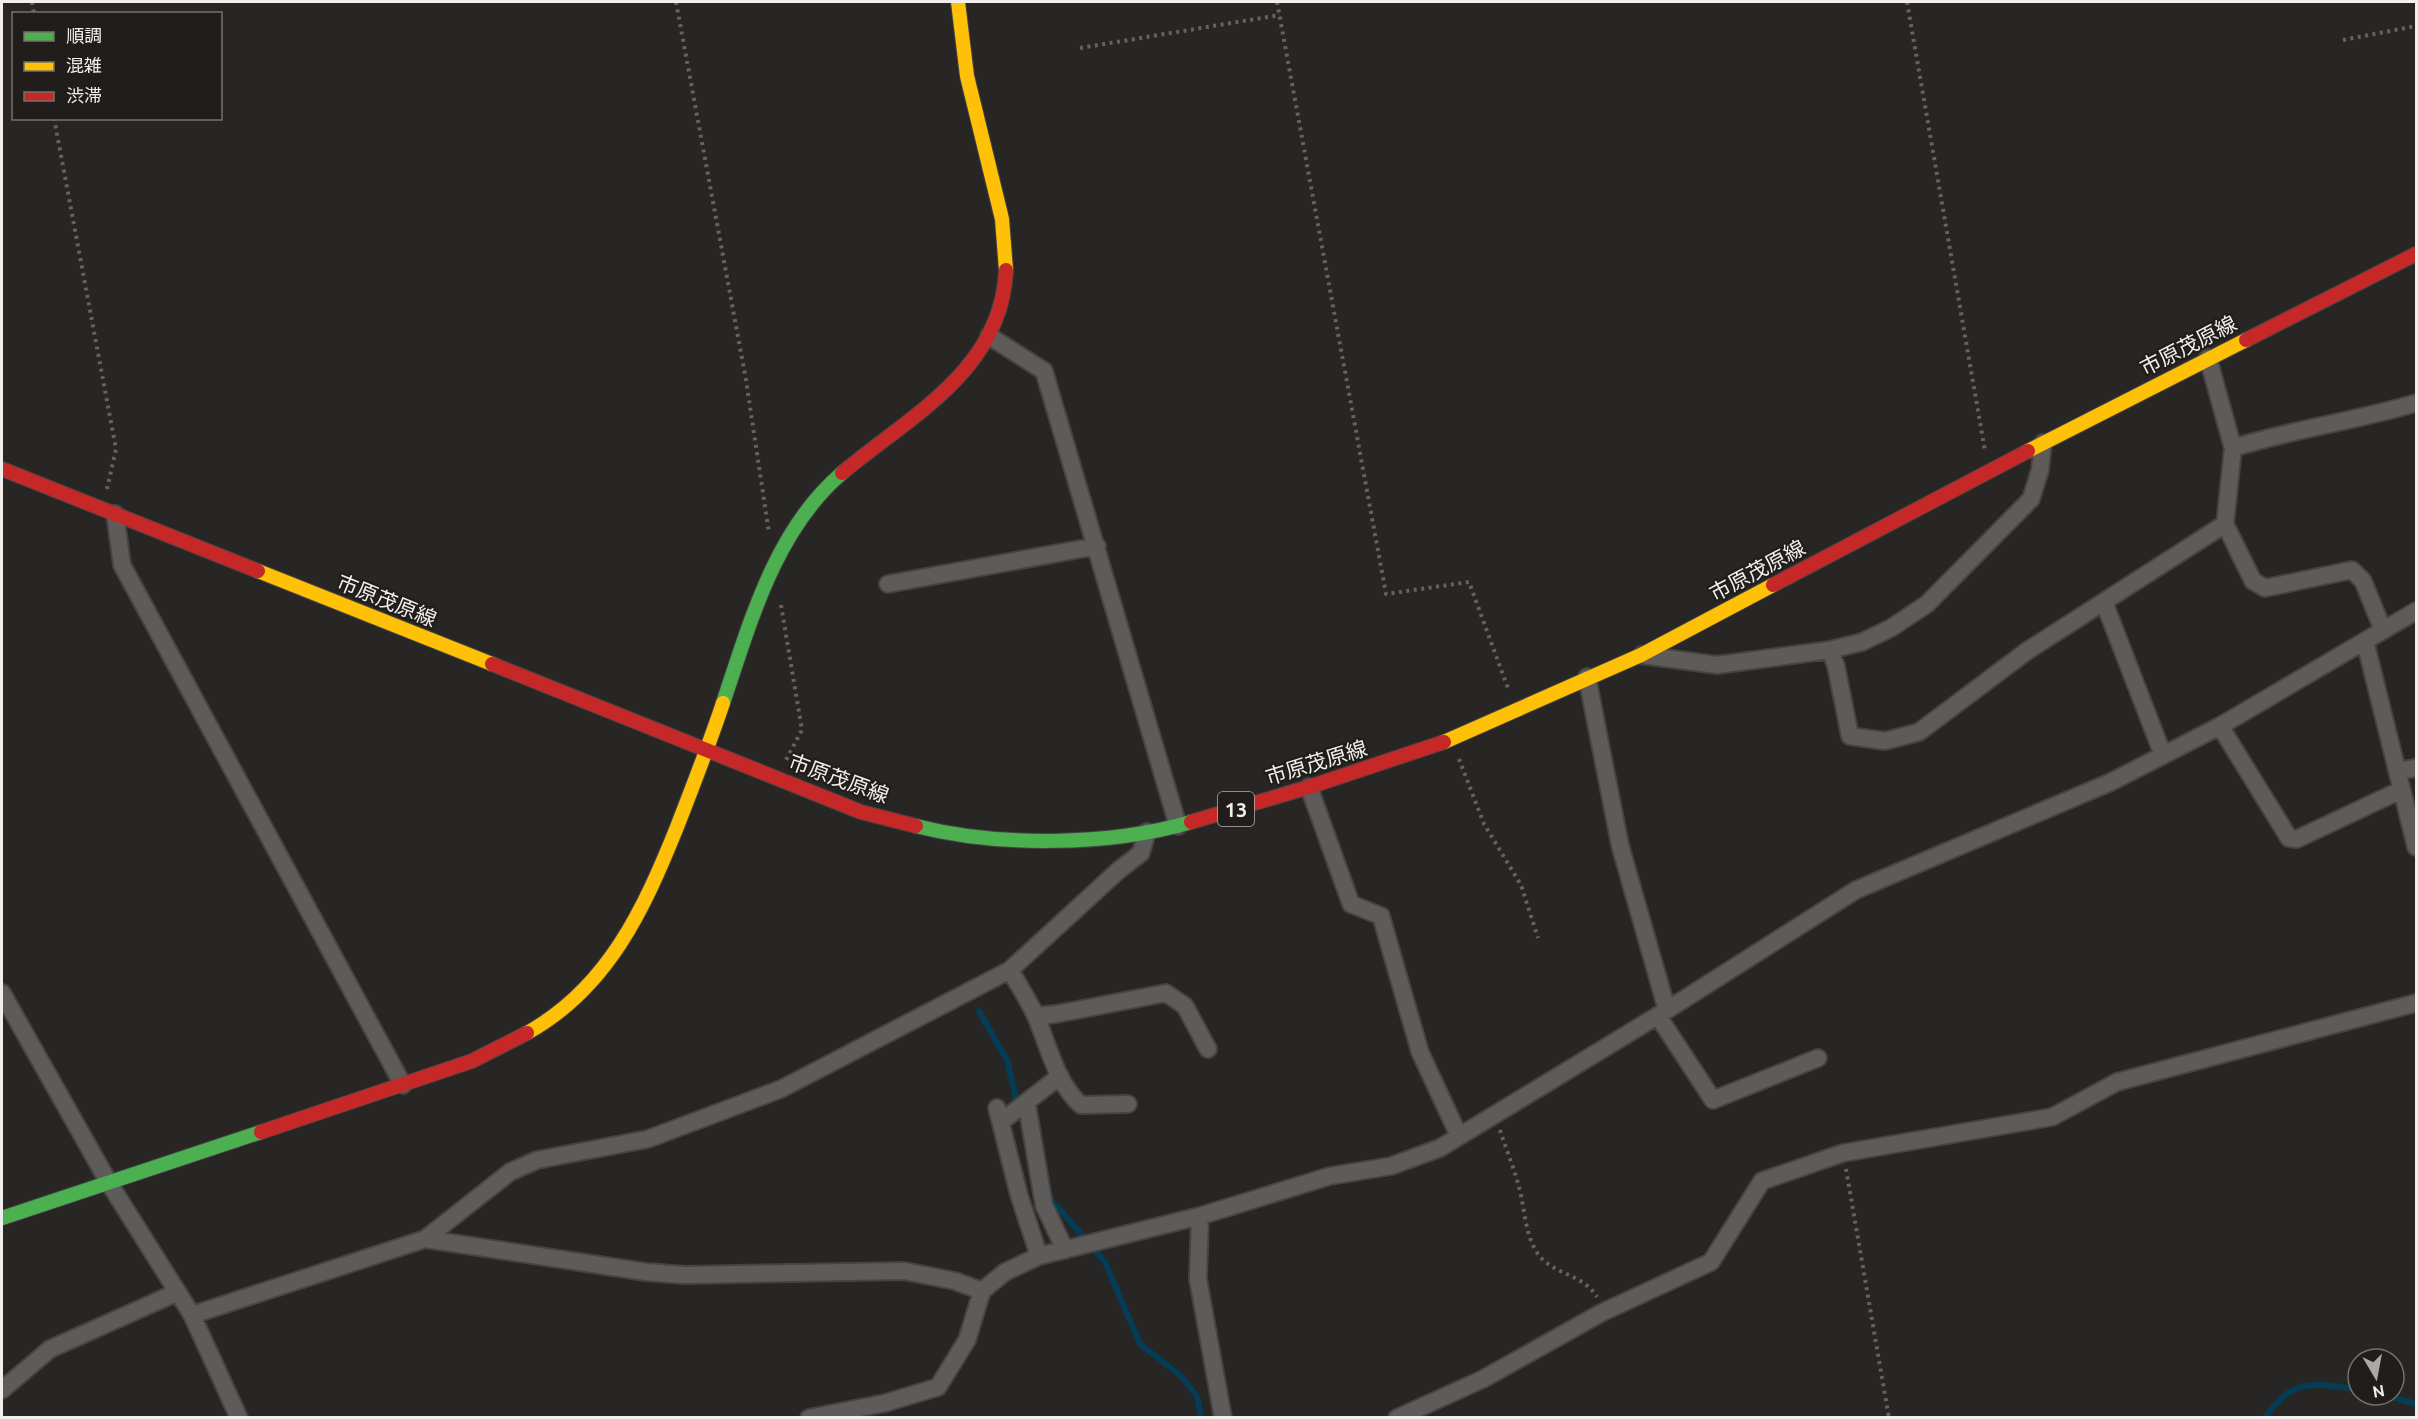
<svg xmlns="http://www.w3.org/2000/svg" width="2418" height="1419" viewBox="0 0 2418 1419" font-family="Ubuntu,'Noto Sans JP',sans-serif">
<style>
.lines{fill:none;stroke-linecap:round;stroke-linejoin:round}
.stream{stroke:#053d56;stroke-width:6}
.street-casing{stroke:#464443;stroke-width:20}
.fast-casing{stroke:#464443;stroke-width:16}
.slow-casing{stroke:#464443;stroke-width:16}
.jam-casing{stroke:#464443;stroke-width:16}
.path{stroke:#656362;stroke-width:4;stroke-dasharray:3 4.5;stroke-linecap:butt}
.street{stroke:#5e5c5b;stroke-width:16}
.fast{stroke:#4caf50;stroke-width:14}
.slow{stroke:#ffc107;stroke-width:14}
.jam{stroke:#c62828;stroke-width:14}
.labels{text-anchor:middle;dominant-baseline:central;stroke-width:4.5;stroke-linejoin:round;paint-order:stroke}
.shield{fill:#201d1a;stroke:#b2b0ae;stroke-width:1.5}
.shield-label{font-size:20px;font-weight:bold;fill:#f1efed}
.street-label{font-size:21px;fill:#f1efed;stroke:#201d1a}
</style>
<rect width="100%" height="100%" fill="#282624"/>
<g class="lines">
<path class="stream" d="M979,1011l28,49 11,47
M1048,1196l57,66 35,82 41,32 16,20 4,22
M2385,1395l31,9
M2265,1418c28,-42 49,-34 93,-29"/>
<defs>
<path id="street" d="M989,336l55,35 134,455
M2233,448c60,-19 123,-27 183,-45
M115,514l7,51 281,520
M2225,524l28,57 12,7 87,-18 11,11 20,49
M888,584l209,-38
M2104,602l59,153
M2365,641l51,206
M1830,650l6,16 14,70 35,5 34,-9 108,-81 198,-127 8,-76 -25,-90
M1642,655l75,10 113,-15 32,-8 29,-14 36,-24 104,-105 9,-29 3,-27
M1587,677l33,168 47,165
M2220,726l69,112 8,1 104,-49
M2397,771l19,-3
M1309,787l42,117 30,12 39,136 39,84
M1010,970c9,16 20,32 27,49 12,29 20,65 44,86l47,-1
M2,993l107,190 83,132 47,103
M1036,1016l20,-2 110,-21 19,13 23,43
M1658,1016l55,84 105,-42
M1027,1105l17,100 21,45
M997,1108l22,87 20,61
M1002,1121l58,-45
M1200,1216l-2,63 25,139
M425,1239l221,33 38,3 220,-4 51,10 27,10
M192,1315l233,-76 85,-67 27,-12 111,-21 133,-50 229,-119 109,-100 22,-17 6,-21
M2,1390l48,-41 128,-57
M809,1418l76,-15 53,-16 29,-47 15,-49 23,-19 34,-16 161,-40 130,-40 61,-10 49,-18 227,-138 189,-120 255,-108 109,-56 196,-115
M1397,1418l86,-39 118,-66 110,-51 51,-81 81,-28 209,-36 65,-35 299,-79"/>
<path id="fast" d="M723,703c27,-80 52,-173 119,-230
M916,826c82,21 194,20 275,-4
M2,1218l259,-86"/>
<path id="slow" d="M958,2l9,74 35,143 4,51
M2028,451l218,-111
M258,571l234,93
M1444,742l197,-87 132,-70
M527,1033c81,-45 117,-124 150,-206 16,-41 32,-82 46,-124"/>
<path id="jam" d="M2246,340l170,-86
M2,469l256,102
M842,473c68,-57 160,-103 164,-203
M1773,585l255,-134
M492,664l369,148 55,14
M1191,822l118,-35 135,-45
M261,1132l211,-71 55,-28"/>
</defs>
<use href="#street" class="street-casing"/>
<use href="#fast" class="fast-casing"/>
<use href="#slow" class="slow-casing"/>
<use href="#jam" class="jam-casing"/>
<path class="path" d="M32,2l2,12
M676,2l70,378 23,153
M1277,2l109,592 83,-12 40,109
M1907,2l78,449
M2343,40l73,-14
M1080,48l200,-33
M54,118l62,331 -9,40
M781,605l21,125 -16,30
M1459,759l25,65 37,61 17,53
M1500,1130c6,19 14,38 19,57 6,22 6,49 19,67 15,21 46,20 59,43
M1846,1169l43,249"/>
<use href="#street" class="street"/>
<use href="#fast" class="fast"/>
<use href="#slow" class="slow"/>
<use href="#jam" class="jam"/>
</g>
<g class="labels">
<rect class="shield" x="1218" y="792" width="36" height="34" rx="4.5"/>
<g class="shield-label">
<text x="1236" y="809">13</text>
</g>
<g class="street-label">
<text transform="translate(2188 345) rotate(-27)">市原茂原線</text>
<text transform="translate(1757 570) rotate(-28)">市原茂原線</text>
<text transform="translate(387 600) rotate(22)">市原茂原線</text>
<text transform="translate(1316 762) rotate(-17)">市原茂原線</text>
<text transform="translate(839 778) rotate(20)">市原茂原線</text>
</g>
</g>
<rect width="2418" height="1419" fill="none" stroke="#f1efed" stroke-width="6"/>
<rect x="12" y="12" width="210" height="108" fill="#201d1a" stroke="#74716e" stroke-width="1.5"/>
<rect x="24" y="32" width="30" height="9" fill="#4caf50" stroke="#74716e" stroke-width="1.5"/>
<text x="66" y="42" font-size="18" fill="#f1efed">順調</text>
<rect x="24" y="62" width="30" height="9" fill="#ffc107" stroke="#74716e" stroke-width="1.5"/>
<text x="66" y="72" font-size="18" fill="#f1efed">混雑</text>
<rect x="24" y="92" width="30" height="9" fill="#c62828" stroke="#74716e" stroke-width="1.5"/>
<text x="66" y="102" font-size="18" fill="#f1efed">渋滞</text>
<g transform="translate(2376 1377) rotate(170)"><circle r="28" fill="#201d1a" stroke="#74716e" stroke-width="1.5"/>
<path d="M0-4.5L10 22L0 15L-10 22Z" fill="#aba9a7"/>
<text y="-9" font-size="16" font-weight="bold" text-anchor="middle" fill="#f1efed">N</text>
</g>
</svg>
